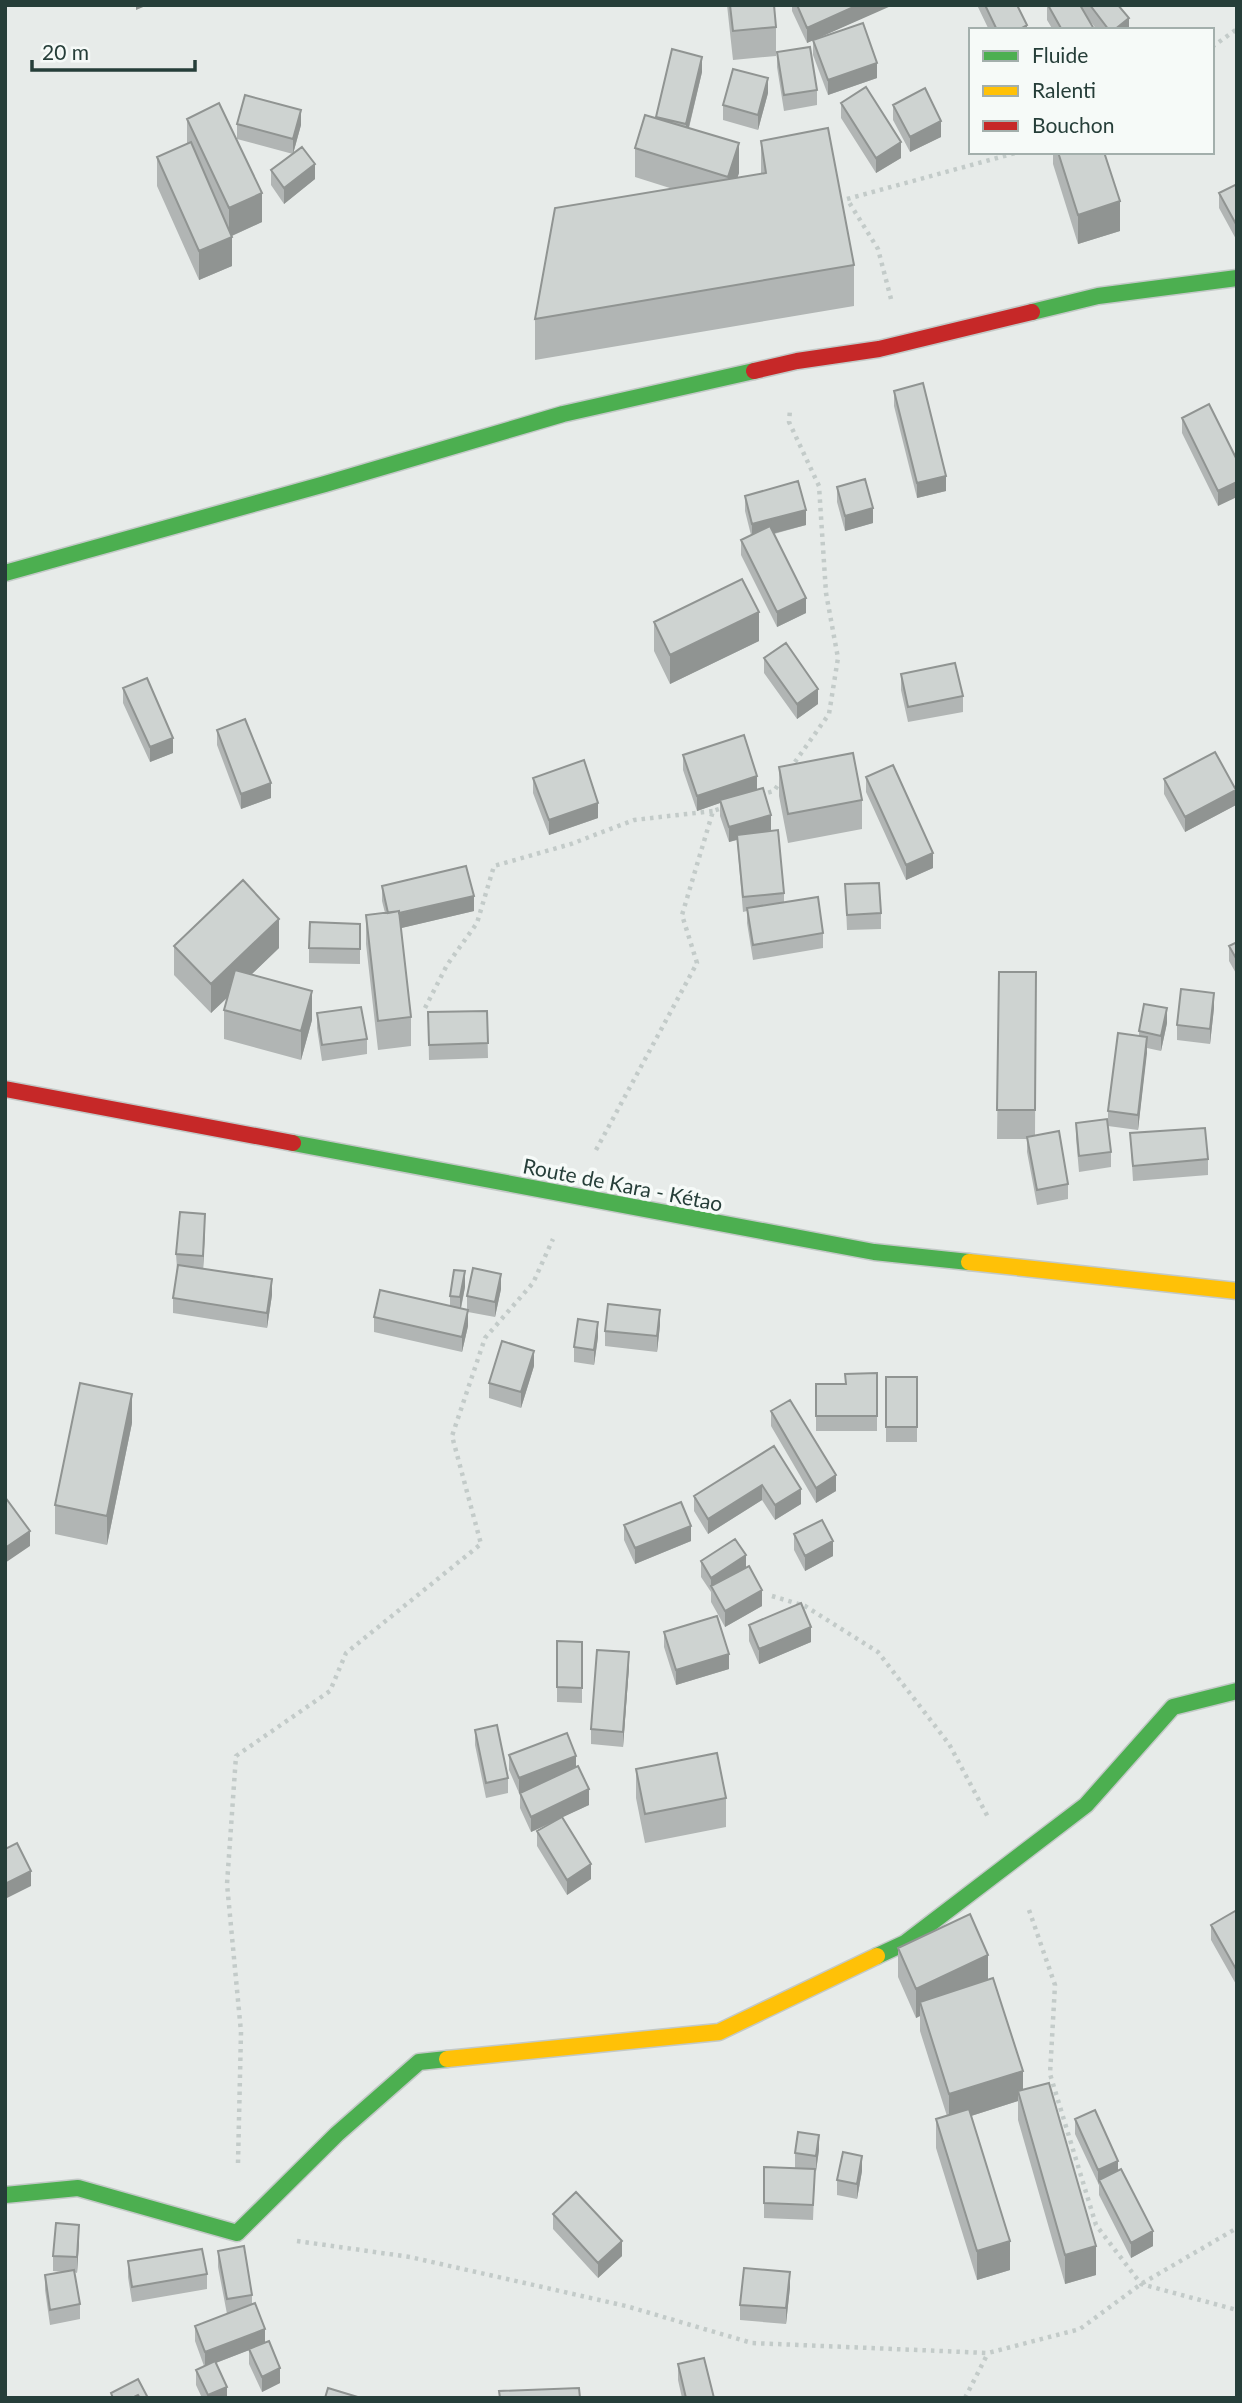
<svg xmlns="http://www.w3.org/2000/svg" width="1242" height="2403" viewBox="0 0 1242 2403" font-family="Lato,sans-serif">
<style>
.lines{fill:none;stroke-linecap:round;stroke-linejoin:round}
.fast-casing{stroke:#c3c9c7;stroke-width:19}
.slow-casing{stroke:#c3c9c7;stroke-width:19}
.jam-casing{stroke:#c3c9c7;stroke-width:19}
.path{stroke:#c3cbc9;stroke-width:4.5;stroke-dasharray:3.5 5;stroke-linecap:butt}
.fast{stroke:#4caf50;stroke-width:16}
.slow{stroke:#ffc107;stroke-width:16}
.jam{stroke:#c62828;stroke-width:16}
.wall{fill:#b1b5b4}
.shaded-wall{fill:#909492}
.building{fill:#ced3d1;stroke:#909492;stroke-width:2}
.labels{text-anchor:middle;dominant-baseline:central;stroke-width:7;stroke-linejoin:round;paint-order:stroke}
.street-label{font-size:21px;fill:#263e39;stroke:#f6faf8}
</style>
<rect width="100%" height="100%" fill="#e7ebe9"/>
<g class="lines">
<defs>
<path id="fast" d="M1032,312l66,-16 139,-18
M5,573l320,-89 238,-70 191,-43
M293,1143l581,109 95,10
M877,1956l28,-13 181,-138 87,-98 64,-16
M5,2195l73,-7 159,45 100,-99 82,-72 28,-3"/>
<path id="slow" d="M969,1262l268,29
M447,2059l272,-27 158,-76"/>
<path id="jam" d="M754,371l43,-10 82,-12 153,-37
M5,1089l288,54"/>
</defs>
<use href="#fast" class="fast-casing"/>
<use href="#slow" class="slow-casing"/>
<use href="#jam" class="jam-casing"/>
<path class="path" d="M1212,47l25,-18
M891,299l-13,-50 -31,-50 172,-47
M790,769l39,-55 9,-56 -12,-65 -7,-107 -30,-64 1,-12
M760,795l14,-4 6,-9
M425,1008l22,-43 30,-42 17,-57 77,-22 63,-24 79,-9
M596,1150l101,-187 -15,-48 31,-104 12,-4
M772,1596l33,10 73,46 71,92 40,75
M1029,1910l26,75 -5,89 46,151 45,59 96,26
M238,2163l3,-131 -14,-148 9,-128 94,-65 16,-38 135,-109 -29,-108 33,-98 48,-55 20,-44
M297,2241l113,16 216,49 126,37 236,10 92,-24 61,-45 96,-56
M965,2398l23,-45"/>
<use href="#fast" class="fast"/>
<use href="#slow" class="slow"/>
<use href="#jam" class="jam"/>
</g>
<path class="wall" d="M727,5h47l2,22v29l-43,4z
M792,5h99l-73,33 59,40 -49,17 -15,-40v-15l-6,3 -15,-32z
M977,5h40l10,25h-38z
M1047,5h71l11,25h-32l-10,-13 7,13h-41l-6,-10z
M672,49l30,23 -13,56 50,45 -2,5 24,-4v-33l93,124v41l-319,54v-41l138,-130 -38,-12v-29l21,-30z
M777,52l40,38v15l-33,6 -7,-44z
M768,93l-10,37 -35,-10v-15z
M841,103l60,55 -25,15 -35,-55z
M893,105l48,32 -31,15 -17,-32z
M187,119l75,103 -30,14v30l-33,14 -42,-94v-29l30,-13z
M237,124l64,1 -8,29 22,25 -31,25 -13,-19v-15l22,-16 -56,-15z
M1053,152h51l16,79 -42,13 -25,-80z
M1237,184v57l-18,-33v-15z
M894,391l52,100 -29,7 -23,-92z
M1182,418l55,42 -19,46 -36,-73z
M837,487l36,36 -28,8 -8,-29z
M745,496l61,29 -32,9 32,79 -29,14 -36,-72v-15l10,-5 -6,-24z
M654,622l105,19 -89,43 -16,-33z
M764,658l54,46 -21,15 -33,-46z
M901,674l62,22v16l-55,10 -7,-32z
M123,688l50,65 -23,9 -27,-59z
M217,730l54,68 -30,11 -24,-64z
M683,755l74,34 14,41 -6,2 19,61v9l39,31v15l-70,12 -6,-37v-12l-4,1 -6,-72 -8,2 -9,-26v-13l-23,8 -14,-41z
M779,767l83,33v29l-74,14 -9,-47z
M866,777l67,91 -27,12 -40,-88z
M533,778l65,40 -49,17 -16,-42z
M1164,779l72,26 -51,27 -21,-38z
M845,884l36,29v16l-34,1z
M382,886l92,25 -73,17 10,89v29l-33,4 -12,-106v-29l19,-2 -3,-12z
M360,924v40l-51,-1v-15z
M1237,942v33l-8,-14v-15z
M174,946l105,2 -28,27 61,45 -11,40 -77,-21v-29l3,-12 -16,15 -37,-38z
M999,972h37l-1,163 33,49v15l-31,6 -10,-53v-13h-30z
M1214,1008l-4,36 -33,-4v-15z
M487,1011l1,47 -59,2 -1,-48z
M317,1013l50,26v15l-45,7 -5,-33z
M1167,1023l-6,28 -14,-3 -9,82 -30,-4v-15l31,-75v-5z
M1076,1123l35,29v15l-32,5 -3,-34z
M1130,1133l78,26v16l-75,6z
M205,1229l-2,39 69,27 -5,33 -94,-15v-15l4,-29 -1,-15z
M465,1287l-4,22 6,1v-14l34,-7 -6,28 -27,-5v14l-6,26 -88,-20v-15l76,-11v-10z
M660,1325l-3,27 -52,-6v-15z
M598,1337l-4,28 -20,-3v-15z
M534,1366l-13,42 -32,-10v-15z
M877,1373v58h-61v-47h29z
M886,1377h31v65h-31z
M771,1411l65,80 -20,12 -45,-77z
M132,1423l-25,122 -52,-11v-29z
M774,1446l27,58 -26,16 -13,-20 -54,34 -14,-23v-15z
M624,1525l67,16 -56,23 -11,-24z
M794,1534l39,22 -28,15 -11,-21z
M701,1561l45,6 16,39 -37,21 -14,-25v-10l-10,-15z
M749,1625l62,17 -52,22 -10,-23z
M664,1632l65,37 -53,16 -12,-38z
M557,1641l25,1v61l-25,-1z
M629,1667l-6,80 -32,-3v-15z
M475,1730l33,48v15l-22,5 -11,-53z
M509,1755l67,12 13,38 -27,12 29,62 -24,16 -30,-49v-15l16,-9 -22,10 -11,-24v-15h-1l-10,-23z
M636,1769l90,29v29l-81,16 -9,-45z
M1237,1910v76l-26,-46v-15z
M898,1948l90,32 35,110 73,185 -31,9 -47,-164v-19l-47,15 39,154 -33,10 -41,-132v-29l11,-3 -27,-85v-15l-4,2 -18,-41z
M1075,2119l43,51 35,76 -22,12 -32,-63v-10l-24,-51z
M819,2150l-3,21 -1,-1 -2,50 -49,-2v-51l31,1v-15z
M862,2171l-5,28 -20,-4v-15z
M553,2214l69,42 -24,22 -45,-49z
M79,2241l-2,32 -3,-1 6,32v15l-30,6 -5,-35v-15l19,-3 -11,-1v-15z
M218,2251l34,44v9l28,79 -18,9 -13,-28v-14l-33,13 11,35h-25l-6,-13v-15l8,-4 -9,-25v-15l32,-12 -9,-47z
M128,2261l79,13v15l-75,13 -4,-25z
M790,2287l-4,37 -46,-4v-15z
M678,2364l36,34h-32l-4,-18z"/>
<path class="shaded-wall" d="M136,5h12l-12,5z
M858,5l33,1 -84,37v-15z
M1129,18v12h-15z
M1027,25v5h-9z
M702,57v15l-16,67v-15z
M877,63v15l-49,17v-15z
M768,78v15l-10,37v-15z
M301,110v15l-8,29v-15z
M941,121v16l-31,15v-15z
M901,142v16l-25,15v-15z
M739,143v30l-11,33v-29z
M315,164v15l-31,25v-16z
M262,193v29l-33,15v-29z
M1120,201v30l-42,13v-29z
M232,237v29l-33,14v-29z
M946,476v15l-29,7v-15z
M1237,482v15l-19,9v-15z
M873,508v15l-28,8v-15z
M806,510v15l-54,14v-15z
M806,598v15l-29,14v-15z
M759,612v29l-89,43v-29z
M818,689v15l-21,15v-15z
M173,738v15l-23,9v-15z
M757,776v15l-37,9v3l-23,8v-15z
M271,783v15l-30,11v-15z
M1236,790v15l-51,27v-15z
M598,803v15l-49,17v-15z
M771,815v15l-42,12v-15z
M933,853v15l-27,12v-15z
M474,896v15l-85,20v-15z
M279,919v29l-68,65v-29z
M312,991v29l-11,40v-29z
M1214,993v15l-4,36v-15z
M1167,1008v15l-6,28v-15z
M1147,1037v16l-9,77v-15z
M205,1214v15l-2,42v-15z
M6,1226v29l-1,4v-29z
M465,1271v16l-5,25v-15z
M501,1274v15l-6,28v-15z
M272,1279v16l-5,33v-15z
M468,1310v16l-6,26v-15z
M660,1310v15l-3,27v-16z
M598,1322v15l-4,28v-15z
M534,1351v15l-13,42v-16z
M132,1394v29l-25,122v-29z
M836,1475v16l-20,12v-15z
M762,1485v15l-54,34v-15z
M801,1489v15l-26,16v-15z
M691,1526v15l-56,23v-16z
M30,1531v15l-25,17v-15z
M833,1541v15l-28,15v-15z
M746,1555v15l-35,17v-9z
M762,1590v16l-37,21v-16z
M811,1627v15l-52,22v-15z
M629,1652v15l-6,80v-15z
M729,1654v15l-53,16v-15z
M576,1756v15l-57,22v-15z
M589,1789v16l-58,27v-15z
M591,1864v15l-24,16v-15z
M31,1871v15l-26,13v-15z
M988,1955v29l-68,18v14l-4,2v-29z
M1023,2071v29l-5,-9v10l-69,22v-29z
M819,2135v15l-3,21v-15z
M862,2156v15l-5,28v-15z
M1118,2161v16l-19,3 -1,5v-15z
M79,2225v16l-2,32v-16z
M1153,2231v15l-22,12v-15z
M622,2241v15l-24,22v-15z
M1010,2241v29l-33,10v-29z
M1096,2246v29l-31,9v-29z
M790,2272v15l-4,37v-16z
M265,2329v15l-60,23v-15z
M280,2368v15l-18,9v-15z
M227,2387v11h-19v-3z"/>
<path class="building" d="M730,5h44l2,22 -43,4z
M797,5h61l-51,23z
M985,5h32l10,20 -9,5h-21z
M1048,5h32l14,24 -2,1h-30z
M1090,5h28l11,13 -15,12h-5z
M863,23l14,40 -49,17 -15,-40z
M810,47l7,43 -33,5 -7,-43z
M672,49l30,8 -16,67 -30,-7z
M733,69l35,9 -10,37 -35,-10z
M866,87l35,55 -25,16 -35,-55z
M925,88l16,33 -31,16 -17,-32z
M245,95l56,15 -8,29 -56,-15z
M219,103l43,90 -33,15 -42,-89z
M645,115l94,28 -11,34 -93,-29z
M828,128l26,137 -319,54 20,-111 211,-35 -5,-32z
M191,142l41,95 -33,14 -42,-94z
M302,147l13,17 -31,24 -13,-18z
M1058,152h46l16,49 -42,14z
M1237,184v42l-18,-33z
M923,383l23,93 -29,7 -23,-92z
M1209,404l28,56v22l-19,9 -36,-73z
M865,479l8,29 -28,8 -8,-29z
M798,481l8,29 -54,14 -7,-28z
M770,526l36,72 -29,14 -36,-72z
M742,579l17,33 -89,43 -16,-33z
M786,643l32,46 -21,15 -33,-46z
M955,663l8,33 -55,11 -7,-33z
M147,678l26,60 -23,9 -27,-59z
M245,719l26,64 -30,11 -24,-64z
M744,735l13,41 -60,20 -14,-41z
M1215,752l21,38 -51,27 -21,-38z
M853,753l9,47 -74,14 -9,-47z
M584,760l14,43 -49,17 -16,-42z
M893,765l40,88 -27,12 -40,-88z
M763,788l8,27 -42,12 -9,-27z
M778,830l6,63 -41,4 -6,-62z
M466,866l8,30 -75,17v-2l-11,2 -6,-27z
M243,880l36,39 -68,65 -37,-38z
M879,883l2,30 -34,2 -2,-31z
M818,897l5,36 -70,12 -6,-37z
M399,911l12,106 -33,4 -12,-106z
M310,922l50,2v25l-51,-1z
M1237,942v18l-8,-14z
M235,970l77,21 -11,40 -77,-21z
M999,972h37l-1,138h-38z
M1181,989l33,4 -4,36 -33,-4z
M1144,1004l23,4 -6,28 -22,-5z
M361,1007l6,32 -45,6 -5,-32z
M487,1011l1,32 -59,2 -1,-33z
M1118,1033l29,4 -9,78 -30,-4z
M1107,1119l4,33 -32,4 -3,-33z
M1205,1128l3,31 -75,7 -3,-33z
M1059,1131l9,53 -31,6 -10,-53z
M180,1212l25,2 -2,42 -27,-2z
M178,1265l94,14 -5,34 -94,-15z
M473,1268l28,6 -6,28 -28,-6z
M454,1270l11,1 -5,26 -10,-1z
M380,1290l88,20 -6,27 -88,-20z
M608,1304l52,6 -3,26 -52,-5z
M578,1319l20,3 -4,28 -20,-3z
M502,1341l32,10 -13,41 -32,-9z
M877,1373v43h-61v-32h30l-1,-10z
M886,1377h31v50h-31z
M80,1383l52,11 -25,122 -52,-11z
M790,1400l46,75 -20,13 -45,-77z
M774,1446l27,43 -26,16 -13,-20 -54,34 -14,-23z
M5,1497l25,34 -25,17z
M681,1502l10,24 -56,22 -11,-23z
M822,1520l11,21 -28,15 -11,-22z
M735,1539l11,16 -35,23 -10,-17z
M749,1566l13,24 -37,21 -14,-25z
M801,1603l10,24 -52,22 -10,-24z
M717,1616l12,38 -53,16 -12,-38z
M557,1641l25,1v46l-25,-1z
M597,1650l32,2 -6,80 -32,-3z
M497,1725l11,53 -22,5 -11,-53z
M567,1733l9,23 -57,22 -10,-23z
M717,1753l9,45 -81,16 -9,-45z
M578,1766l11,23 -58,28 -11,-24z
M562,1817l29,47 -24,16 -30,-49z
M17,1843l14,28 -26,13v-35z
M1237,1910v61l-26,-46z
M970,1914l18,41 -72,34 -18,-41z
M993,1978l30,93 -74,23 -29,-92z
M1049,2083l47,163 -31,9 -47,-164z
M969,2109l41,132 -33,10 -41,-132z
M1095,2110l23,51 -20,9 -23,-51z
M798,2132l21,3 -3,21 -21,-3z
M843,2152l19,4 -5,28 -20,-4z
M764,2167l51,2 -2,36 -49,-2z
M1121,2169l32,62 -22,12 -32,-63z
M576,2192l46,49 -24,22 -45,-49z
M56,2223l23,2 -2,32 -24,-1z
M244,2246l8,49 -25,4 -9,-48z
M202,2249l5,25 -75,13 -4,-26z
M744,2268l46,4 -4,36 -46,-3z
M74,2270l6,34 -30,6 -5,-35z
M255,2303l10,26 -60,23 -10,-26z
M269,2341l11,27 -18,9 -13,-28z
M704,2358l10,40h-28l-8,-34z
M215,2361l12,26 -19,8 -12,-25z
M138,2379l10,19h-8l-2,-3 -6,3h-19l-2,-5z
M328,2388l33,10h-36z
M579,2388l1,10h-80l-1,-7z"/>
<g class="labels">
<g class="street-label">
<text transform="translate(623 1184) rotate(11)">Route de Kara - Kétao</text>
</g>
</g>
<rect width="1242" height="2403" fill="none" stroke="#263e39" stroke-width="14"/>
<rect x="969" y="28" width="245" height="126" fill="#f6faf8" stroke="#a3afac" stroke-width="2"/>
<rect x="983" y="51" width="35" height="10" fill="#4caf50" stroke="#a3afac" stroke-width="2"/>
<text x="1032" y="63" font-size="21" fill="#263e39">Fluide</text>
<rect x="983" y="86" width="35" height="10" fill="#ffc107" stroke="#a3afac" stroke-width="2"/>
<text x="1032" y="98" font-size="21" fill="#263e39">Ralenti</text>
<rect x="983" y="121" width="35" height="10" fill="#c62828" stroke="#a3afac" stroke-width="2"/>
<text x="1032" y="133" font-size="21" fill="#263e39">Bouchon</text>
<path d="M32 60v10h163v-10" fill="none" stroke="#263e39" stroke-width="3.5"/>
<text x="42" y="60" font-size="21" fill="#263e39" stroke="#f6faf8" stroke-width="5" paint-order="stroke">20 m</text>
</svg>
